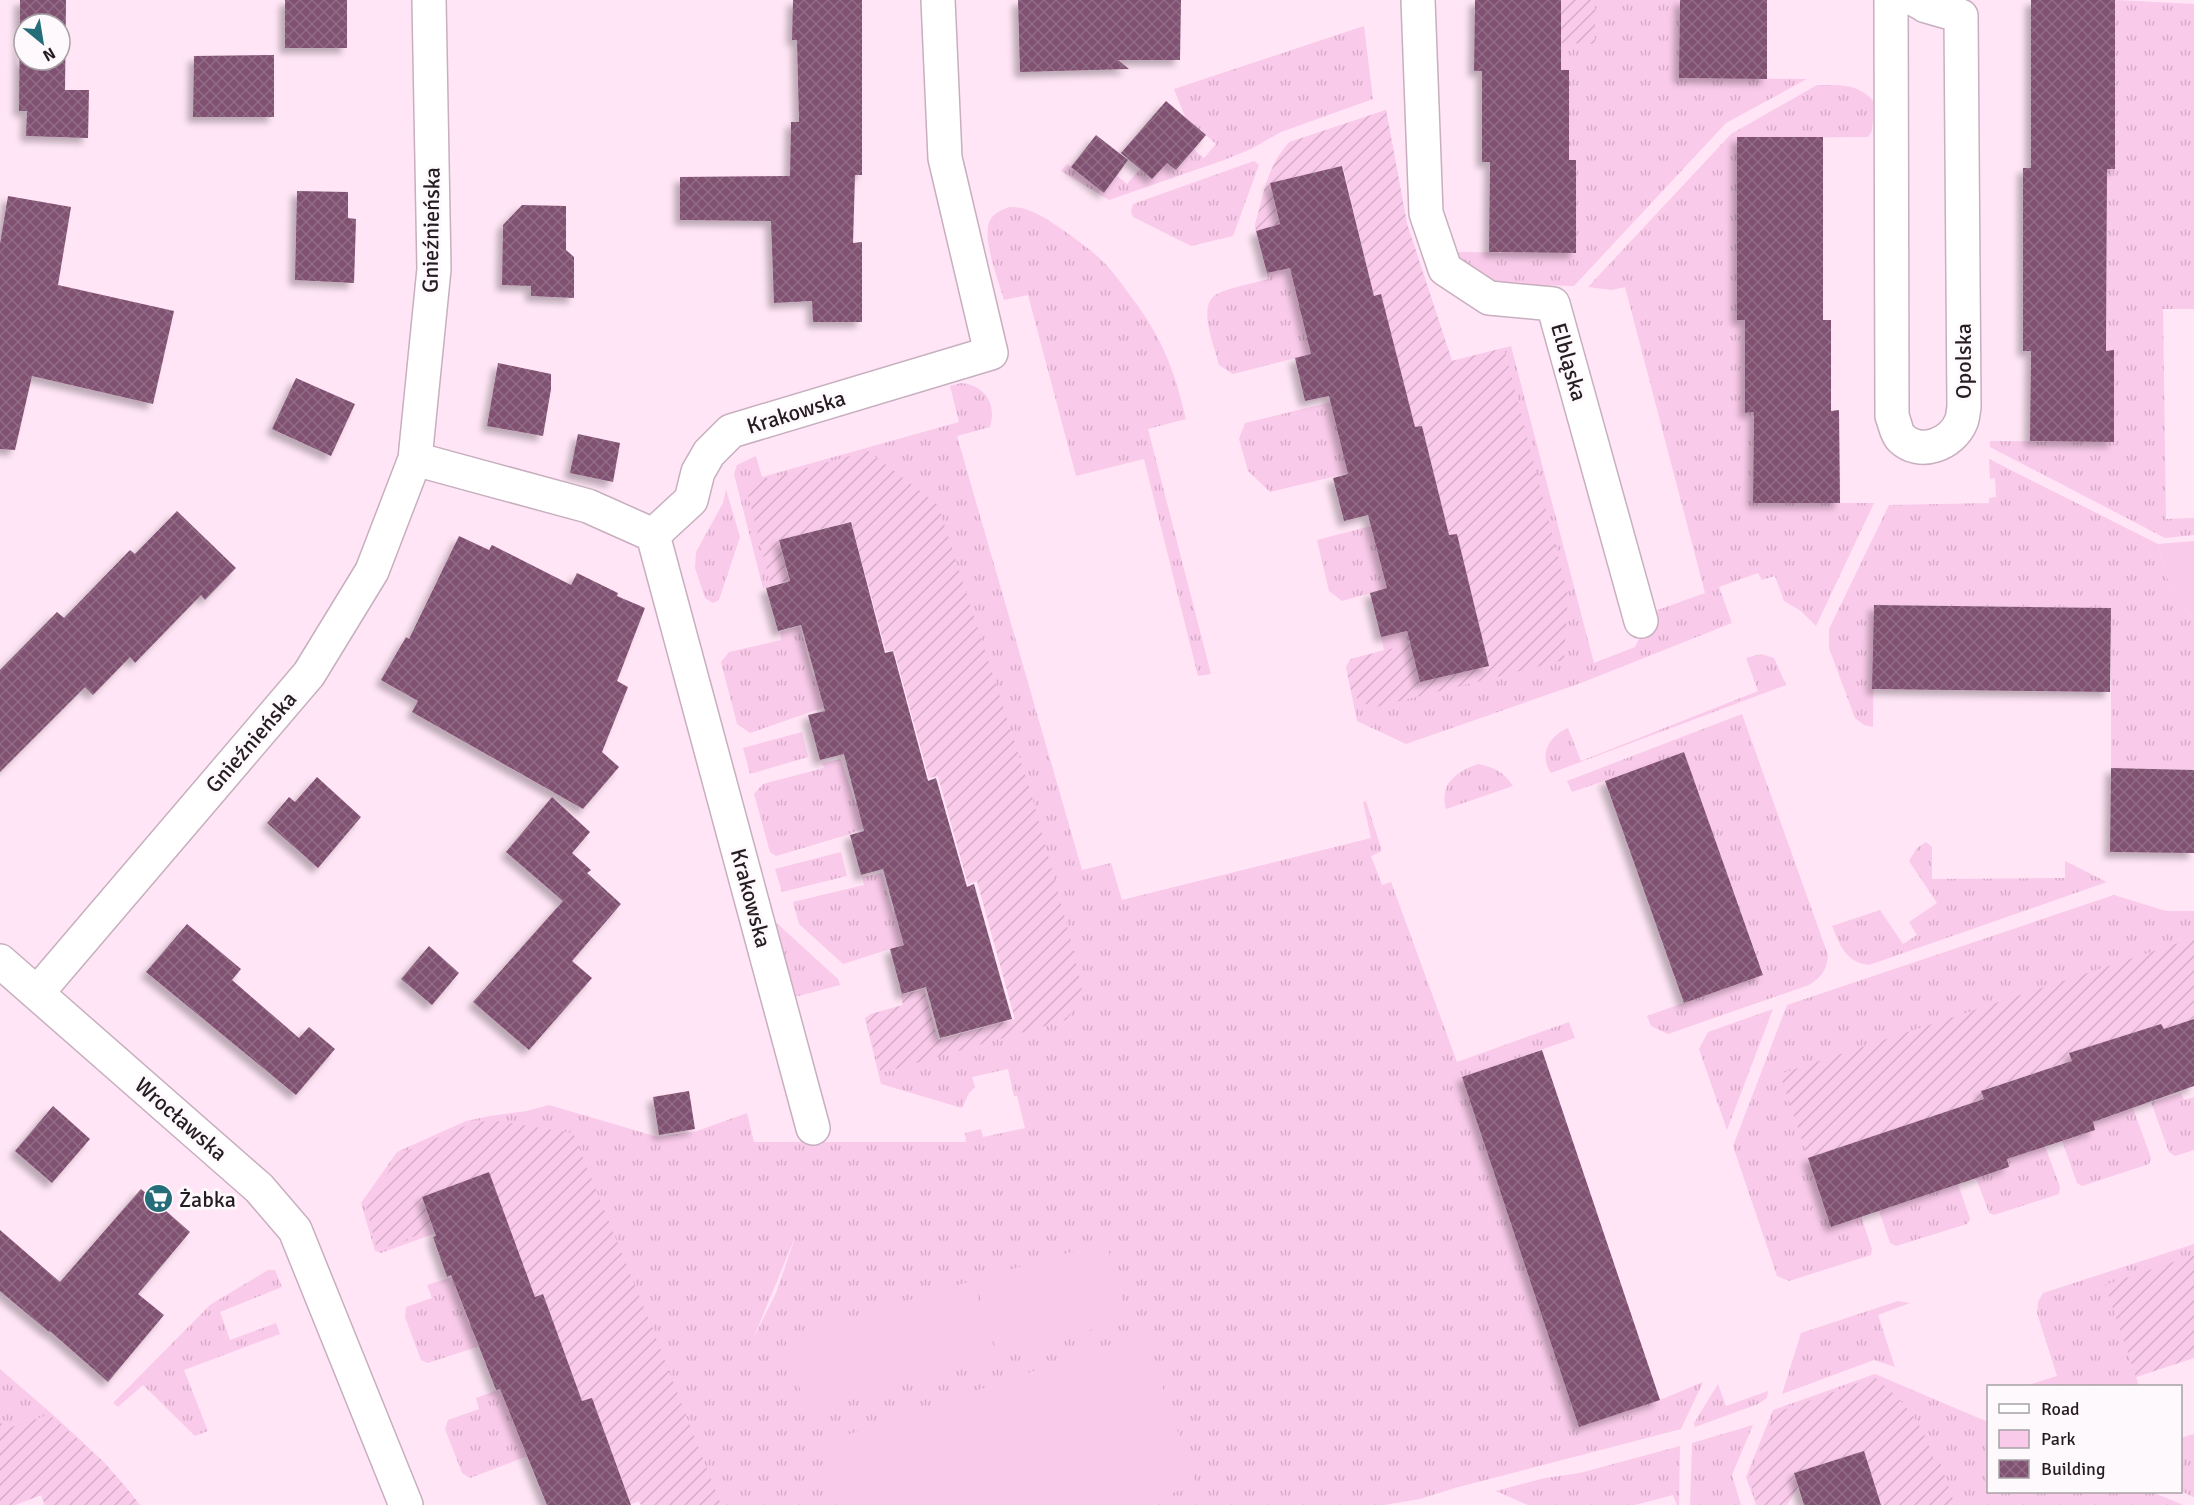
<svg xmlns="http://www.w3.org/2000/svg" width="2194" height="1505" viewBox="0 0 2194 1505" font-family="Signika,sans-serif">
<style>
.grass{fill:url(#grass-tufts);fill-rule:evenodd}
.park{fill:#facaea}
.garden{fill:url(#garden-furrows)}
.building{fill:url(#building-cross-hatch);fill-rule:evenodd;filter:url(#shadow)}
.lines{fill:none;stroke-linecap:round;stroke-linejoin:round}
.minor-casing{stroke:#c7afbf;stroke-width:36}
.minor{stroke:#fff;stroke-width:33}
.labels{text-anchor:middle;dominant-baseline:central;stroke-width:6;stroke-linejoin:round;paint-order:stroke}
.street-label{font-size:22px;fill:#251c22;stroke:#fef9fc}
.poi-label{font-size:22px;fill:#251c22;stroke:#fef9fc;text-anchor:start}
</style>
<defs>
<pattern id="grass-tufts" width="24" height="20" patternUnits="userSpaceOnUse" patternTransform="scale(1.5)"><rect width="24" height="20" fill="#facaea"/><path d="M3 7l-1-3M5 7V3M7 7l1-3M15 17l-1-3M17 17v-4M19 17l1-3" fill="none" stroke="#d6adc8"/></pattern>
<pattern id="garden-furrows" width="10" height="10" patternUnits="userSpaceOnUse" patternTransform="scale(1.5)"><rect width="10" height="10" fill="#facaea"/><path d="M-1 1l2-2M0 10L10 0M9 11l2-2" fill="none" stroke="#d6adc8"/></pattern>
<pattern id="building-cross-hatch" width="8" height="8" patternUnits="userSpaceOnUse" patternTransform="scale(1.5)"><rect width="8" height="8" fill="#815172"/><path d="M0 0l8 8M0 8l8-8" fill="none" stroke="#906c85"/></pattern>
<filter id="shadow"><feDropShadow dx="-5.5" dy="5.5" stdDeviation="3" flood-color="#0004"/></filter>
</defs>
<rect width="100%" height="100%" fill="#ffe5f5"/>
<path class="grass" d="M1561,0h119v78l127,1 -81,44 -152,163 -86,-2 -14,-5 -21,-27 123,1v-92l-7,-1v-90h-8z
M2115,0l79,4v305h-31l3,210 28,-1v17l-29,3 -175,-91v-6l124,1v-91h-8l1,-182h8z
M1364,26l9,73 -92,33 -30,17 -27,11 -115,40 -48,-29 6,-7 37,29 13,-17 10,8 13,-15 12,10 15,-17 10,8 16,-21 11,9 12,-14 -31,-27 -11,-28z
M1817,85c22,0 42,-2 57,17l-2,29 -4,6 -131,1v181l8,1 1,93 8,-1 -1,91h121l-58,123 -15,-15 -17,-10 -9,-25 -13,4 -4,-7 -39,14 13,36 -151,60 -175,61 -49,-23 -11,-54 5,-8 33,-9 -3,-13 26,-6 13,51 69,-16 -32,-131 -35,-109 -7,1 -34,-132 -7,1 -31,-130 -73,17 10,41 -24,7 -1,-6c8,-28 13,-62 35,-83l96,-32 21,114 45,137 59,-15 83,317 41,-16 17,-35 53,-19 -80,-306 -13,3 -24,-3 143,-153z
M1254,161l5,4 -26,71 -42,10 -58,-29 -2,-5 2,-8z
M1009,207c20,-1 38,12 54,23 11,8 23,16 33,25 13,11 23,25 33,39 32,42 45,73 57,125l-38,10 63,245 -13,2 -54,-217 -68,17 -48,-181 -24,5c-5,-18 -23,-63 -14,-80 4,-7 12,-10 19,-13z
M1290,267l29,85 -86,22 -14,-9c-4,-18 -23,-60 -2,-71 13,-7 36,-10 51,-15l-1,-6z
M961,383c24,2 36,21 29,44l-33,9 125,434 29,-7 11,37 249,-62 -8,-36 3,-1 16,50 -11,5 11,29 9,-3 66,180 112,-40 6,16 -112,39 197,323 43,-18 -22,47 -226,59 -35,11 -36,6h-743l-2,-4 -8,3 -39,-105 -10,2 -39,-107 -121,-97 14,36 -55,20 -6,-2 -14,-48 36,-51 69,-31 24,-5 37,-5 22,-6 109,32 39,-6 50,-18 7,29h212l-1,-9 16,-4 2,8 42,-9 -8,-32h-3l-6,-27 -36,8 3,10 -6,6 -7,15 -81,-24 -16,-66 6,-4 32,-9 -2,-10 23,-6 14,51 77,-21 -38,-138 -9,3 -30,-108 -9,2 -35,-128 -8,1 -35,-130 -72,19 10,40 -26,8 -29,-114 3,-9 19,-9 6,21 197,-55 -9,-36zM796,1235l-20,58 -23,46z
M1331,402l26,69 -87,21 -22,-21 -9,-32 6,-16z
M1989,459l169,85 12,43 24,33v150l-83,-2v-160l-237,-3 -1,122 -9,-2 -9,-7 -26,-70v-19l60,-124 100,-2v-5l7,-1 -1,-19 -5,1z
M726,489l14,48 -21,63 -6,3 -8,-5 -10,-30 1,-16 27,-49z
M1371,526l7,27 9,-2 9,35 -54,15 -13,-10 -12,-51z
M800,626l13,50h7l8,30 -78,27 -13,-9 -16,-62 8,-10 52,-12 -1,-8z
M1761,654l13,4 12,27 -235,88c-13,-18 -1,-38 17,-45l13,33 177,-70 -12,-33z
M1742,714l86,241c-1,14 -6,22 -19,30l-141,49 -17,-8 -4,-10 116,-42 -79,-221 -112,39 -5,-11z
M802,732l6,25 -58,17 -7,-26z
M841,759l14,44 6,-1 7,24 -18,8 -74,22 -6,-4 -16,-58 9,-10 61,-16 -2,-5z
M1478,764c16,3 26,8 35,22l-67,23c-7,-25 11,-38 32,-45z
M1926,842l6,5v32l133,-1v-17l42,21 -238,83c-24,-3 -29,-20 -37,-39l48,-16 23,34 14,-9 -8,-13 28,-19 -28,-42 8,-13z
M841,852l6,24 -65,16 -7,-23z
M882,873l11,39 7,-1 12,31 -69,22 -44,-40 -6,-22 71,-17 -2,-8z
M2114,895l52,16h28v109l-30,9 -3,-5 -91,29 2,8 -90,29 -121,126 11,33 -1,6 -82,26 -12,-5 -44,-130 54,-141z
M771,918l67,61 2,6 -49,13z
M1773,1009l-46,121 -28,-81 9,-17z
M2181,1093l3,7 10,-3v53l-19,6 -6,-4 -18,-50z
M2133,1108l18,50 -2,6 -67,22 -5,-3 -15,-42 33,-11 -2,-8z
M2045,1146l15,41 -1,7 -65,21 -5,-2 -13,-35 33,-11 -2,-8z
M1958,1184l12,35 -3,5 -71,22 -6,-3 -11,-32z
M2194,1244v113l-58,20 3,9h-114l32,-10 -20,-63 1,-11 5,-9z
M268,1270h7l7,17 -62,25 10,28 46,-17 4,11 -96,36 24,61 -13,5 -52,-51 -25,22 -5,-4 97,-98z
M452,1277l17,46 5,-2 9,24 -55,18 -7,-3 -16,-43 1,-10 26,-9 -5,-13z
M1898,1301l12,2 -32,12 17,52 -21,-7 -92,34 19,-61z
M0,1369c49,43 101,84 140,136h-95l-4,-10 -26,10h-15z
M1875,1374l113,48v70h164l31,13h-302l-17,-54 -70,22 4,14 -11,18h-31l-10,-28 27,-67z
M1718,1384l8,22 42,-15 -1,7 -9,6 -63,23 -1,-4z
M500,1389l15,38 7,-2 11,29 -63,24 -8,-5 -17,-44 3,-9 31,-11 -3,-11z
M1753,1425l-21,50 9,30h-51l2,-62z
M2194,1434v63h-1l-12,-6 -1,-53z
M1680,1446l-1,59h-2l-4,-10 -38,10h-107l-32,-14 49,-13 35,-5z"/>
<path class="park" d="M2194,541v79l-24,-33 -12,-43z
M1106,1242l22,77 -130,38 -23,-77z
M972,1281l23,76 -188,56 -22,-75z
M1144,1333l52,152 -59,20h-298l-21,-60z"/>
<path class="garden" d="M1561,0h31l3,9v35l-34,-1z
M1386,110l21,114 45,137 52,-13 64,247 -4,65 -192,48 -20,-13 -6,-28 5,-8 59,-15 10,38 69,-16 -32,-131h-8l-27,-109 -7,1 -34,-132 -7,1 -31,-130 -73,17 10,41 -24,7 -1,-6c8,-28 13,-62 35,-83z
M868,451l70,54 94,291 41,152 10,48 -17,24 -185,53 -16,-55 6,-4 32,-9 -2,-10 23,-6 14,51 77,-21 -38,-138 -9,3 -30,-108 -9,2 -35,-128 -8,1 -35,-130 -72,19 10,40 -18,6 -24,-95 1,-7 7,-6h15z
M2194,938v82l-30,9 -3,-5 -91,29 2,8 -90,29 2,9 -176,59 -28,-84z
M490,1120l83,13 78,192 70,180h-80l-2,-4 -8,3 -39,-105 -10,2 -39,-107 -8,3 -113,-100 12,32 -51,19 -7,-2 -10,-40 34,-52 67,-29z
M2194,1255v103l-58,19 -31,-92z
M1874,1377c31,25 48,44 60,83l6,2 15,43h-74l-17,-54 -70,22 4,14 -11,18h-30l-8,-28 26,-64z
M45,1416h6l53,46 33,39 -7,4h-85l-4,-10 -26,10h-15v-82l12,4z"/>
<path class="building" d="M20,0h46l-1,90h24l-1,48 -62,-2 1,-25h-8zM24,24h36v36h-36z
M285,0h62v48h-62z
M793,0h69v175h-7l-2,68 9,-1v80h-49l-1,-21 -38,2 -3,-82 -91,-1v-43l110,-1 1,-54h8l-2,-82h-5z
M1018,0h163l-1,60h-62l11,9 -109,3z
M1475,0h86v70h8v90h7v93l-87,-1 1,-90h-8v-91h-8z
M1680,0h87v79l-88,-1z
M2031,0h84v169h-8l-1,182 8,-1v92l-84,-1 1,-90h-8v-183h8z
M274,55v62h-81l1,-61z
M1166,101l40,34 -30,35 -9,-7 -15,16 -31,-26z
M1096,135l32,25 -24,33 -33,-26z
M1737,137h86v183h8v91l8,-1 1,93h-87l1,-91 -9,1v-93h-8z
M1342,166l32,130 7,-2 34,133 7,-1 27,109 8,-1 32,132 -69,16 -13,-51 -26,6 -11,-44 17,-5 -19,-73 -24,6 -11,-43 15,-4 -19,-78 -24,5 -10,-43 16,-4 -21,-86 -23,5 -11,-42 24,-7 -10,-41z
M297,191l51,1v26l8,1 -2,64 -59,-3z
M8,196l63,11 -13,78 116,26 -21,93 -121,-28 -17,74 -15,-1v-205z
M522,205l44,1v44l8,7v41l-43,-2v-10l-29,-1 1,-60z
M498,363l53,11v15l-8,47 -56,-10z
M296,378l59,26 -24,52 -59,-27z
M578,434l42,9 -7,39 -43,-9z
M177,511l59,57 -31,32 -4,-5 -66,68 -5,-6 -37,38 -8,-8 -85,85v-102l57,-58 7,6 66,-68 5,4z
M851,522l34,131 8,-2 35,130 8,-3 31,109 7,-3 38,135 -72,19 -14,-51 -24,7 -12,-45 14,-4 -21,-76 -22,6 -11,-40 14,-4 -20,-77 -24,6 -12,-45 17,-4 -24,-86 -23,6 -12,-43 24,-7 -11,-41z
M459,536l30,14 3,-5 79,40 6,-12 41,20 -1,3 28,12 -28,73 11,6 -26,65 17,15 -36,42 -171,-97 6,-11 -37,-21 25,-43 3,2z
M1874,605l237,3 -1,84 -238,-3z
M1684,752l79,223 -79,28 -79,-222z
M2111,768l83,2v83l-84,-1z
M317,777l44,40 -43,51 -51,-45 22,-26 6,5z
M552,797l38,35 -18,21 19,17 -4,3 34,31 -49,57 20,17 -63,72 -56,-48 90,-101 -57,-49z
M187,924l54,45 -9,11 67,58 10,-11 26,22 -39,46 -150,-123z
M429,946l30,27 -27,32 -31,-26z
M2194,1019v67l-101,36 2,8 -88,29 2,8 -178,60 -23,-69 176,-59 -3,-8 91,-30 -3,-8 92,-29 3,5z
M1542,1050l118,350 -81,27 -117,-350z
M689,1091l6,38 -36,6 -6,-38z
M53,1106l37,33 -38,44 -37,-32z
M489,1172l46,125 8,-3 39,107 10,-3 39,107h-84l-47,-116 -4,1 -45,-115 -4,2 -14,-40 3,-1 -14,-39z
M141,1189l49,43 -52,62 26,21 -56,67 -58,-51 -1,1 -49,-41v-61l60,52z
M1864,1451l17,54h-77l-10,-32z"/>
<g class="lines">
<defs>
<path id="minor" d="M1418,0l8,213 19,56 44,29 64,6 88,317
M1891,0l1,416c3,7 4,17 9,22 19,19 51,6 60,-16 2,-4 2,-10 3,-15l-3,-391 -35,-10 -10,-6
M415,459l173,47 65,29
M653,535l38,-35 7,-28 11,-19 22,-22 260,-78 -46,-195 -7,-158
M653,535l160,593
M0,961l259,227 36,42 111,275
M37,993l272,-319 63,-103 43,-112 19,-190 -5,-269"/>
</defs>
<use href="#minor" class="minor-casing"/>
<use href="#minor" class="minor"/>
</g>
<defs>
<symbol id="supermarket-disc" viewBox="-11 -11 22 22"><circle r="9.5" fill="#256d79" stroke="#fef9fc"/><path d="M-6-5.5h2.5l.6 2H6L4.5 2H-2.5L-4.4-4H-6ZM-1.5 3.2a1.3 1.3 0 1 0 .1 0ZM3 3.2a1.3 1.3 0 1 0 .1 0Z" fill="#fff"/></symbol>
</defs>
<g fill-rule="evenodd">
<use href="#supermarket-disc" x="142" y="1182" width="33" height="33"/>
</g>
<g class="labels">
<g class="street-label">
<text transform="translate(431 230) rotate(-89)">Gnieźnieńska</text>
<text transform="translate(1963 361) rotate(-90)">Opolska</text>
<text transform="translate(1569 362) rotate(74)">Elbląska</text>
<text transform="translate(796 412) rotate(-17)">Krakowska</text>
<text transform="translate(251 742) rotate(-49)">Gnieźnieńska</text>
<text transform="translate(751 898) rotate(75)">Krakowska</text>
<text transform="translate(181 1119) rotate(41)">Wrocławska</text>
</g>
<g class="poi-label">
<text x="179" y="1199">Żabka</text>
</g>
</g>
<rect x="1987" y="1385" width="195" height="108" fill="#fef9fc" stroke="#a7a1a5" stroke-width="1.5"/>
<rect x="1999" y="1404" width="30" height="9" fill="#ffffff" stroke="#a7a1a5" stroke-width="1.5"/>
<text x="2041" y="1415" font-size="18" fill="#251c22">Road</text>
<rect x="1999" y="1430" width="30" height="18" fill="#facaea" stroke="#a7a1a5" stroke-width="1.5"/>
<text x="2041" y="1445" font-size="18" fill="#251c22">Park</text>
<rect x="1999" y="1460" width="30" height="18" fill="url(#building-cross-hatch)" stroke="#a7a1a5" stroke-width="1.5"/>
<text x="2041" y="1475" font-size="18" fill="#251c22">Building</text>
<g transform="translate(42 42) rotate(150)"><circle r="28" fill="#fef9fc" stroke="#a7a1a5" stroke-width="1.5"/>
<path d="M0-4.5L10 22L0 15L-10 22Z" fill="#256d79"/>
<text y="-9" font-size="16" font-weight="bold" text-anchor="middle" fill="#251c22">N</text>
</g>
</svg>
